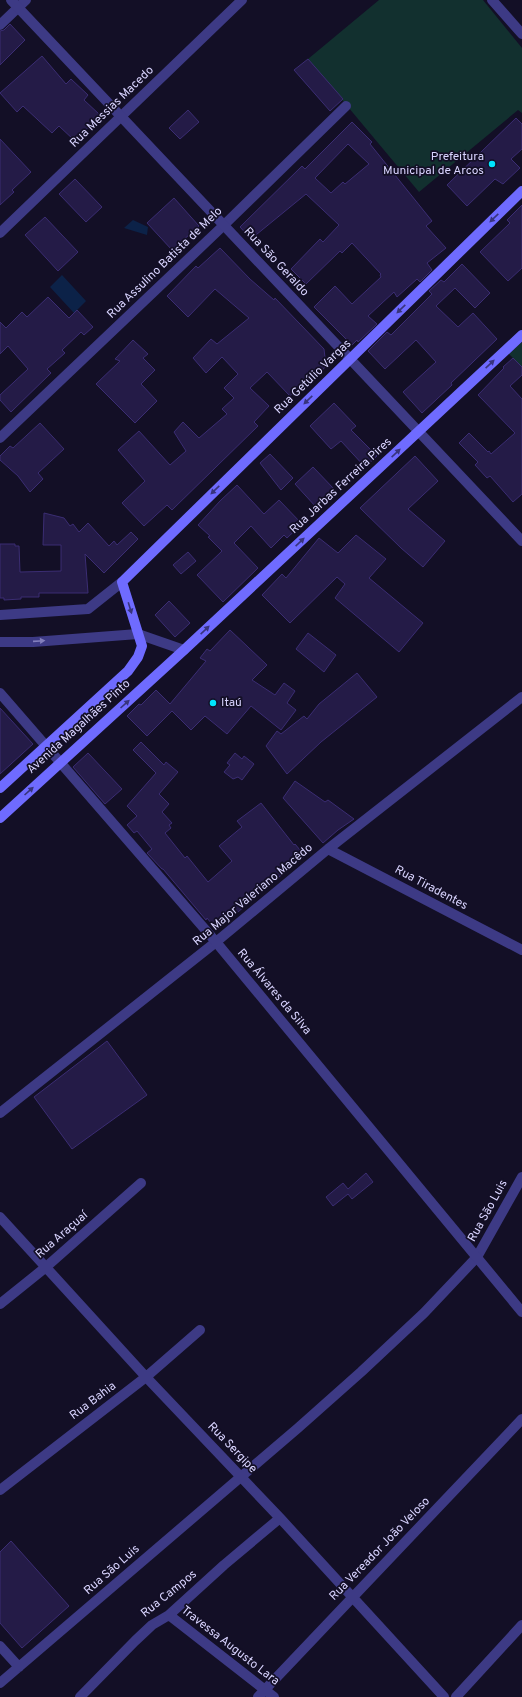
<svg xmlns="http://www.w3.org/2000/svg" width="522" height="1697" viewBox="0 0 522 1697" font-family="Overpass,sans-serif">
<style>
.green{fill:#12302f}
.water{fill:#0c2248}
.building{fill:#241b47;stroke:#3b2d73;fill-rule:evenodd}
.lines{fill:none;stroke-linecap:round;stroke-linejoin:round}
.minor{stroke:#3d3a85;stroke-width:10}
.tertiary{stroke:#3d3a85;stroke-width:10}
.secondary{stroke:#6f6bff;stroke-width:10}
.oneway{fill:#38347d}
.oneway2{fill:#837fbc}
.poi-dot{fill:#00e5ff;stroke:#130f26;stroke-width:1.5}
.labels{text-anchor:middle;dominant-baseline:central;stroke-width:3.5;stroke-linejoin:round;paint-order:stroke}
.street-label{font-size:12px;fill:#d9d4ff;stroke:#130f26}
.poi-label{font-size:12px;fill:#d9d4ff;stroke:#130f26;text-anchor:end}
</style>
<rect width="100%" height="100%" fill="#130f26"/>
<path class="green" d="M379,0h104l39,48v65l-4,-3 -99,82 -111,-133z
M522,342v25l-13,-13z"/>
<path class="water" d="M133,220l15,7 -1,8 -23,-7z
M62,275l24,26 -12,12 -24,-26z"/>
<path class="building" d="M10,24l15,16 -25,25v-34l4,-1z
M42,56l24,28 5,-5 17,16 -4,5 16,15 -25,26 -16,-15 -7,7 -29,-27 -6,6 -17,-19z
M308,59l35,40 -13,12 -36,-41z
M188,110l11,12 -19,17 -11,-11z
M516,118l6,6v25l-11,10 9,9 -17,16 -8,-5 -28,27 -20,-21z
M352,122l20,20 -2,2 62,77 -6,5 20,22 -19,15 5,7 -12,12 -3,-3 -20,18 -3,-5 -26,24 9,8 -19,18 -1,-2 -5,5 -38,-38 21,-21 17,18 29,-27 -1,-2 1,-1 -29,-31 -10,10 -2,-2 -34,33 -15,-15 29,-30 3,3 16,-17 -33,-31 -55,45 -11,-12 62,-61 3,3zM348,144l21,20 -24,20 -2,-2 -12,11 -16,-15z
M0,139l31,33 -19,18 2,2 -14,13z
M75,179l27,28 -16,15 -27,-28z
M174,198l25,28 -27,24 -25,-27z
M522,205v63l-14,13 -28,-29 30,-29 -3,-3z
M45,217l33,35 -20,19 -33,-36z
M220,248l30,31 24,21 1,-2 49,51 2,17 -15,17 -3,-4 -18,17 -23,-24 -17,16 19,18 -15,16 4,4 -86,84 -5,-5 -23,21 -22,-23 23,-22 -27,-31 21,-19 31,34 16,-14 -12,-19 9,-10 16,16 28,-24 -5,-5 12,-11 -10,-10 14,-14 -16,-17 -16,16 -13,-15 18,-19 6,5 32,-26 -34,-29 -27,28 -21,-21 29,-30 2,2z
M462,264l28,29 -15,15 -20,-20 -19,18 22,21 15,-14 24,26 -46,44 1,2 -30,28 -19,-21 33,-30 -20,-22 -31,29 -17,-18 19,-19 4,3 41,-41 -3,-3 12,-11 3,2z
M48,297l21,21 8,-8 16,17 -9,8 -3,-3 -19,18 3,3 -18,16 4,4 -40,39 -11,-12v-5l28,-26 -20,-23 -8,8v-32l6,6 16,-16 5,5z
M133,340l15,14 -5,4 12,12 -14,14 16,17 -22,22 -39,-39 24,-23 -5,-2z
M513,358l9,9v8l-12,11 12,13v95l-9,8 -23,-26 -3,2 -12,-13 3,-3 -19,-19 10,-10 19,19 1,-1 2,3 24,-21 -37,-38 26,-27 -1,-1z
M334,403l22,23 -5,4 26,26 -12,11 -24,-26 -10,8 -21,-23z
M40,423l24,26 -26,24 5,6 -13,13 -12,-16 -18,-16v-4l10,-10 3,2z
M270,454l23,24 -12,12 -21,-27z
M415,456l23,25 -30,28 37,32 -22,26 -22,-19 -41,-40z
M313,467l22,23 -19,17 -21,-23z
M237,485l27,29 15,-14 23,24 -15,14 -3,-3 -13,13 -20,-22 -17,17 24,25 -35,34 -26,-27 25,-24 -14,-14 2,-1 -12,-11 22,-24z
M44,513l20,5 6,8 3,-2 6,8 9,-9 21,23 5,-5 3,4 14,-13 7,7 -34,34 -19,-19 3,39h-49v4h-18v2l-17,1v-2h-4v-54h15v2h4l1,26 41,-1v-26h-18z
M356,535l30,24 -17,19 54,45 -24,29 -64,-54 10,-14 -8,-7 -47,46 -28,-28 20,-21 4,4 33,-40 19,15z
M188,552l8,9 -15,13 -8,-9z
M169,601l21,22 -15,14 -20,-22z
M230,630l37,35 -15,15 23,15 9,-12 11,8 -8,12 9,7 -15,20 -30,-24 -24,28 -22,-18 -14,14 -19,-19 -25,25 -20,-20 12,-12 2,1 15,-15 14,14 36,-43 -6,-3 7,-9 3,2z
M308,633l28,22 -12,17 -28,-23z
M357,673l20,24 -56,45 -34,32 -21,-28 11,-15 4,3 23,-18 3,3 12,-15z
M0,708l33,36 -33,30z
M141,742l23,23 2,-3 12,10 -19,22 10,10 -7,8 10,11 -3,2 2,3 -6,5 20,25 2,-2 21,26 24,-21 -13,-15 23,-19 -5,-6 24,-18 33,42 1,-1 10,12 -26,21 -3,-3 -20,17 3,3 -42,36 -10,-12 -1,2 -43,-51h-1l-15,-16 5,-4 -15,-18 -3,2 -7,-8 10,-9 -10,-10 29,-33 -23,-23z
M88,753l34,36 -17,15 -32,-37z
M235,753l7,6 2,-3 10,8 -12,16 -4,-3 -5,2 -9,-7 6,-7 -3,-2z
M295,781l30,21 3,-2 26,19 -16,11 -15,13 -40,-45z
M107,1041l40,54 -75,54 -38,-52z
M366,1173l7,9 -21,17 -4,-5 -15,12 -7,-9 17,-14 5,6z
M11,1541l58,65 -47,42 -22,-25v-71z"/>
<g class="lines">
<path class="minor" d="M492,0l30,34
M0,25l26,-25
M0,233l242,-233
M0,438l224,-213 122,-119
M328,849l194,101
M0,1113l216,-171 112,-93 194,-152
M0,1217l146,160 134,141 164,179
M0,1304l46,-37 95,-84
M0,1490l146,-113 54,-47
M169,1615l105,82
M0,1646l19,21
M0,1683l298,-255 63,-56 63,-59 53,-56 45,-80
M80,1697l55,-56 17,-16 17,-10 55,-50 56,-47
M258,1697l264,-278
M456,1697l66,-72"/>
<path class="tertiary" d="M11,0l511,541
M0,615l88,-6 34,-27
M0,642h33l105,-8 46,16
M0,693l216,249 306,370"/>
<path class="secondary" d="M0,788l128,-117 10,-14 4,-11 -20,-64 400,-391
M0,818l184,-168 338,-315"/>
</g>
<defs><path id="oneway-solid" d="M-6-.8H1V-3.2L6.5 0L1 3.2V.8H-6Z"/></defs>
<g class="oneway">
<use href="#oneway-solid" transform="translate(494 218) rotate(136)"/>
<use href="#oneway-solid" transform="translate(401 309) rotate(136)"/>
<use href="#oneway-solid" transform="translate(490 364) rotate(-43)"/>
<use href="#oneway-solid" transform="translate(308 400) rotate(136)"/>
<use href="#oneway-solid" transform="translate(396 453) rotate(-43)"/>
<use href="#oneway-solid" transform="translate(215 490) rotate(136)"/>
<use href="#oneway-solid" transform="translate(300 542) rotate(-43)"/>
<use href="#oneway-solid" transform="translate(130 608) rotate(73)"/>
<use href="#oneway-solid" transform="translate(205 630) rotate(-43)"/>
<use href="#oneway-solid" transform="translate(125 704) rotate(-42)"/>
<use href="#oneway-solid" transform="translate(29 791) rotate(-42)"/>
</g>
<use class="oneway2" href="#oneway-solid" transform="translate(39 641) rotate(-4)"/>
<g class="poi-dot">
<circle cx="492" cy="164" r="4"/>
<circle cx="213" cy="703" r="4"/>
</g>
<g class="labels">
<g class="street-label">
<text transform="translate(112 107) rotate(-44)">Rua Messias Macedo</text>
<text transform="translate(276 262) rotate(47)">Rua São Geraldo</text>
<text transform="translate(165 263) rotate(-44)">Rua Assulino Batista de Melo</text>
<text transform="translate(313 377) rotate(-44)">Rua Getúlio Vargas</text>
<text transform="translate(341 486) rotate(-43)">Rua Jarbas Ferreira Pires</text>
<text transform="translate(79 727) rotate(-42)">Avenida Magalhães Pinto</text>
<text transform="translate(431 888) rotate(28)">Rua Tiradentes</text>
<text transform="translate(253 895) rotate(-40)">Rua Major Valeriano Macêdo</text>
<text transform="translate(274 992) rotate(50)">Rua Álvares da Silva</text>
<text transform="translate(488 1211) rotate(-61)">Rua São Luis</text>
<text transform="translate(62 1235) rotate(-41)">Rua Araçuaí</text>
<text transform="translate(93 1401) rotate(-37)">Rua Bahia</text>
<text transform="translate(232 1448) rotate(46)">Rua Sergipe</text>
<text transform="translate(380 1549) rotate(-46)">Rua Vereador João Veloso</text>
<text transform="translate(112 1570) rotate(-41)">Rua São Luis</text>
<text transform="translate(169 1594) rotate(-39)">Rua Campos</text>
<text transform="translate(230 1646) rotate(38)">Travessa Augusto Lara</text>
</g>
<g class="poi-label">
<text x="484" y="157">Prefeitura<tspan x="484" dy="14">Municipal de Arcos</tspan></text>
<text x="221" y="703" text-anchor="start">Itaú</text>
</g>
</g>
</svg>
